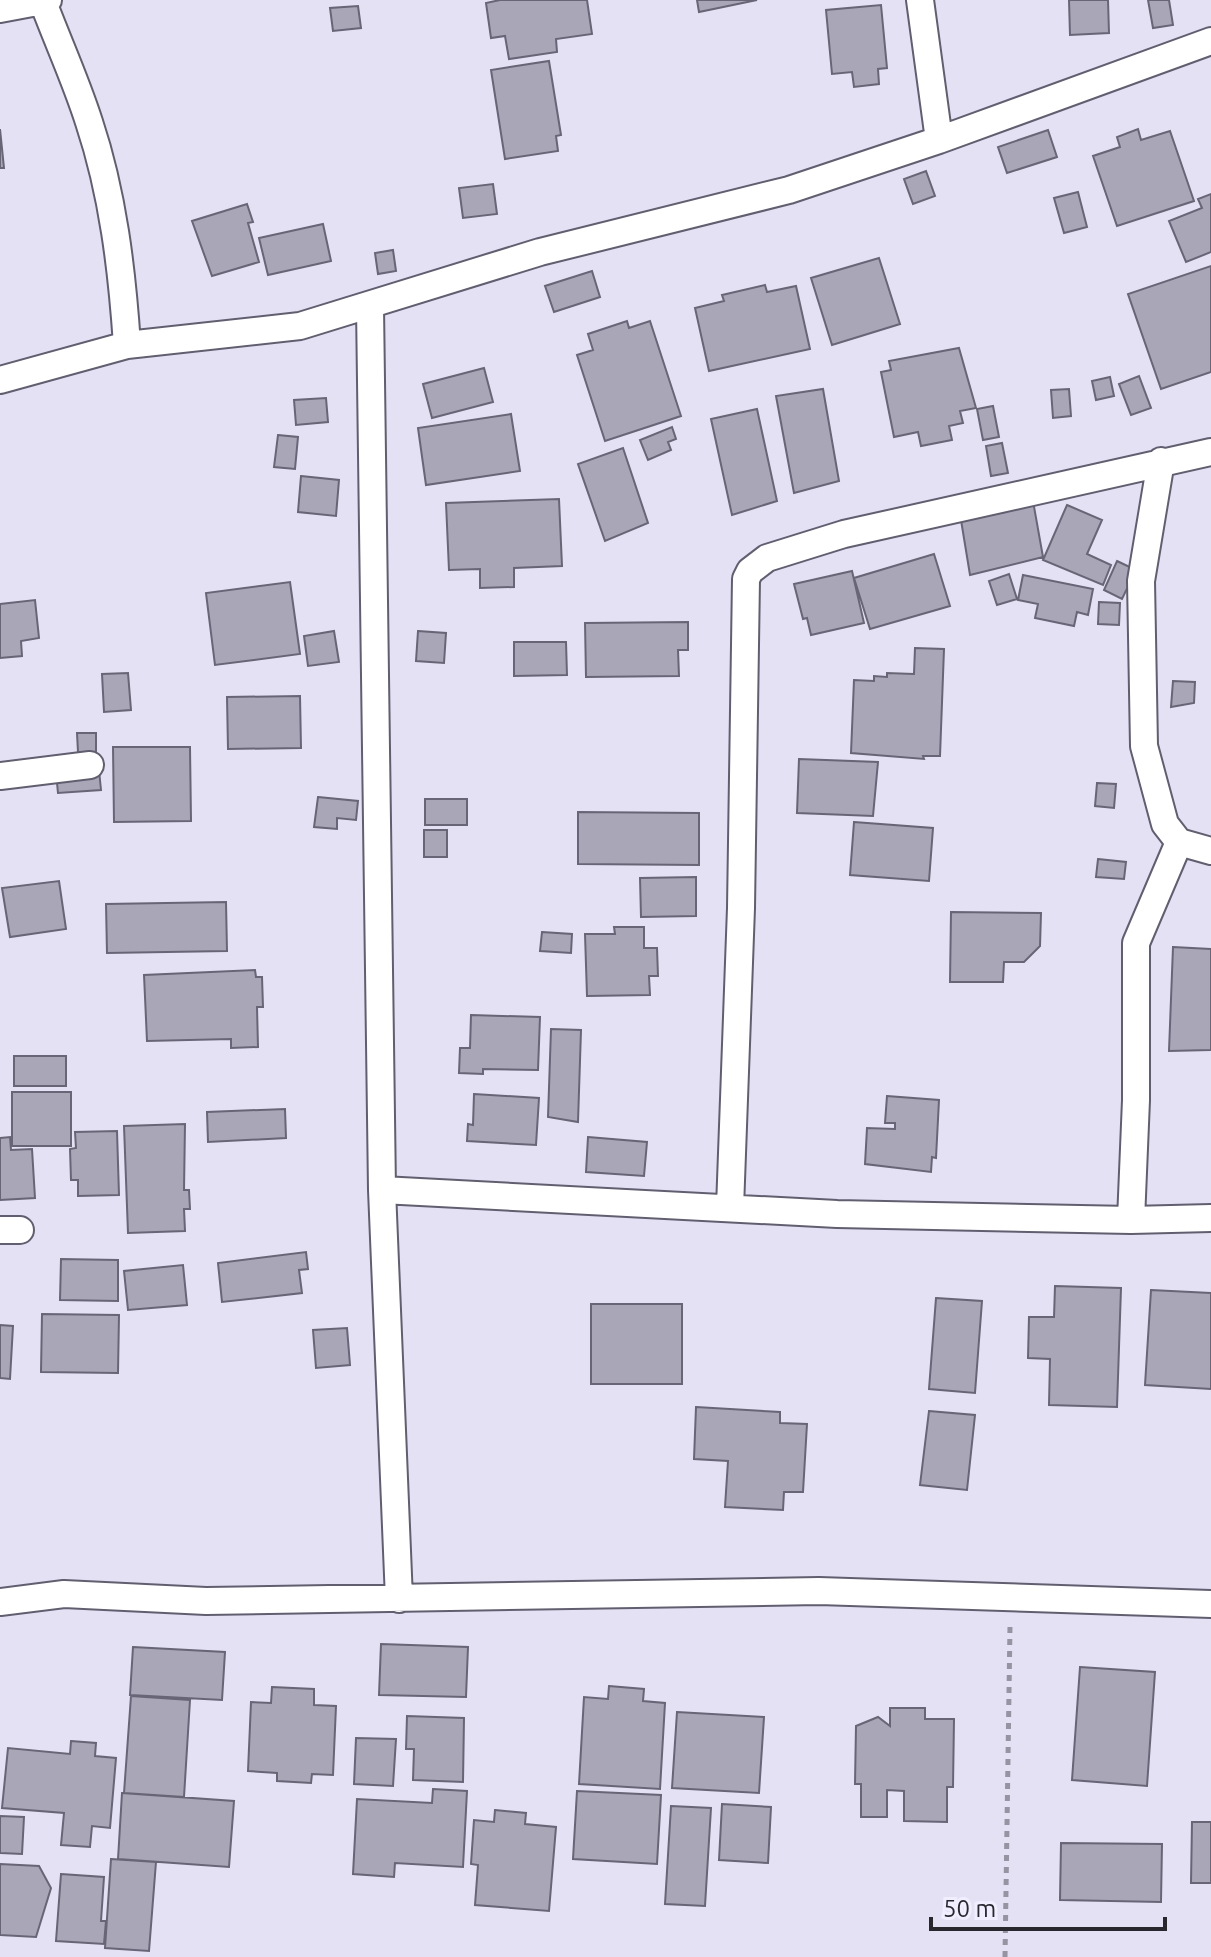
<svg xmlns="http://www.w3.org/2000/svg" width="1211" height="1957" viewBox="0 0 1211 1957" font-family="Ubuntu,sans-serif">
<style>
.building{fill:#a9a6b8;stroke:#686576;stroke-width:2}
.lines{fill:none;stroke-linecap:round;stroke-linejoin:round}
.minor-casing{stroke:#615e6f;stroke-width:30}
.path{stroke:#9693a2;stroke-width:5;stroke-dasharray:6 6;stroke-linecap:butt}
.minor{stroke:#fff;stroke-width:26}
</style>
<rect width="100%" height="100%" fill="#e4e1f5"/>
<path class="building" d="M500,0h87l5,34 -36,5 1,13 -48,7 -4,-23 -14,2 -5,-35z
M697,0h60l-58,12z
M1069,0h39l1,33 -39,2z
M1148,0h21l4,25 -20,3z
M881,5l6,63 -9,1 1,15 -25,3 -2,-15 -20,2 -6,-64z
M358,6l3,22 -28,3 -3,-23z
M549,61l12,74 -5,1 2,15 -53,8 -14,-89z
M0,129l4,39h-4z
M1138,129l3,11 29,-9 24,70 -77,25 -24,-70 27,-9 -3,-10z
M1048,130l9,27 -50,16 -9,-26z
M926,171l9,25 -22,8 -9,-25z
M493,184l4,30 -34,4 -4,-30z
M1078,192l9,35 -23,6 -10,-35z
M1211,194v58l-25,10 -17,-41 33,-13 -4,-9z
M247,204l6,18 -5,1 11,39 -47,14 -20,-55z
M323,224l8,37 -63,14 -9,-37z
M393,250l3,21 -18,3 -3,-21z
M879,258l21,66 -68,21 -21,-67z
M1211,266v106l-50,17 -33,-95z
M592,271l8,26 -46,15 -9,-26z
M765,285l2,7 29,-6 14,63 -101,22 -14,-63 29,-7 -2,-6z
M627,321l2,7 21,-7 31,95 -76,25 -28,-86 16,-5 -5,-16z
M959,348l17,60 -16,3 3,12 -14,3 3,14 -31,6 -3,-14 -24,5 -13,-65 10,-2 -2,-9z
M484,368l9,34 -61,16 -9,-34z
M1139,376l12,32 -20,7 -12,-31z
M1110,377l4,19 -18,4 -4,-19z
M823,389l16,92 -45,12 -18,-97z
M1069,389l2,27 -18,2 -2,-28z
M326,398l2,24 -32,3 -2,-25z
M993,406l6,31 -16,3 -6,-31z
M757,409l20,92 -45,14 -21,-96z
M511,414l9,57 -94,14 -8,-57z
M672,427l4,12 -8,3 3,8 -23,10 -8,-20z
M278,435l20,2 -3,32 -21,-2z
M1002,443l6,30 -17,3 -5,-30z
M623,448l25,75 -43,18 -27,-77z
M301,476l38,4 -3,36 -38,-4z
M559,499l3,67 -48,2v19l-34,1v-19l-31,1 -3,-67z
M1033,501l10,56 -73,18 -9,-55 45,-8 -2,-7z
M1067,505l35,15 -15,34 24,11 -8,20 -60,-25z
M934,554l16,52 -80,23 -16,-51z
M1117,561l19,9 -14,29 -18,-9z
M852,571l12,52 -53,12 -4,-17 -4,1 -9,-35z
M1009,574l8,25 -20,6 -8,-24z
M1023,575l70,14 -5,26 -11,-3 -3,14 -39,-8 3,-14 -20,-4z
M290,582l10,72 -85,11 -9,-72z
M35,600l4,38 -18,3 1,15 -22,2v-54z
M1099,602l21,1 -1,22 -21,-1z
M688,622v28h-10l1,26 -93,1 -1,-54z
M334,631l5,31 -31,4 -4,-30z
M418,631l28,2 -2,30 -28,-2z
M514,642h52l1,33 -53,1z
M915,648l29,1 -4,107h-17l1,3 -73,-6 3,-73 20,1v-5l13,1v-4l27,1z
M128,673l3,37 -27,2 -2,-38z
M1173,681l22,1 -1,21 -23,4z
M300,696l1,52 -73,1 -1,-52z
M77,733h19v19h-18z
M113,747h77l1,74 -77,1z
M799,759l79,3 -5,54 -76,-3z
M99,770l2,20 -43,3 -2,-20z
M1097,783l19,1 -2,24 -19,-2z
M318,797l40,4 -2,19 -19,-2v11l-23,-2z
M425,799h42v26h-42z
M578,812l121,1v52l-121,-1z
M854,822l79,6 -4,53 -79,-6z
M424,830h23v27h-23z
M1098,859l28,3 -2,17 -28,-2z
M696,877v39l-55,1 -1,-39z
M59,881l7,48 -56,8 -8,-49z
M226,902l1,49 -120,2 -1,-49z
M951,912l90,1 -1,33 -16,16h-20l-1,20h-53z
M614,927h30v21h13l1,28h-9l1,19 -63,1 -2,-62h30z
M542,932l30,2 -1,19 -31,-2z
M1173,947l38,2v101l-42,1z
M255,970l1,7h6l1,30h-6l1,40 -27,1v-9l-84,2 -3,-66z
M471,1015l69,2 -2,53 -55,-1v5l-24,-1 1,-25h10z
M551,1029l30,1 -3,92 -30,-5z
M14,1056h52v30h-52z
M12,1092h59v54h-59z
M474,1094l65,4 -3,47 -69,-4 1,-17 5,1z
M887,1096l52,4 -3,58 -4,-1 -1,15 -66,-8 2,-36 28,1v-6h-10z
M285,1109l1,29 -78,4 -1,-30z
M185,1124l-1,66h5l1,19h-6l1,22 -57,2 -4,-107z
M117,1131l2,64 -41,1v-16h-7l-1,-31 6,-1 -1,-16z
M10,1137l1,13 21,-1 3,49 -35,2v-62z
M588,1137l59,5 -3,34 -58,-4z
M306,1252l2,17 -9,1 3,23 -80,9 -4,-39z
M61,1259l57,1v41l-58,-1z
M183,1265l4,40 -59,5 -4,-39z
M1055,1286l66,2 -4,119 -68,-2 1,-46 -22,-1 1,-41h25z
M1151,1290l60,3v96l-66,-4z
M936,1298l46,3 -7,92 -46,-4z
M591,1304h91v80h-91z
M42,1314l77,1 -1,58 -77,-1z
M0,1325l13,1 -3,53 -10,-1z
M347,1328l3,37 -34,3 -3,-38z
M696,1407l84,5v11l27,1 -4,68h-19l-1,18 -58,-3 3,-46 -34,-2z
M929,1411l46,4 -8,75 -47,-5z
M381,1644l87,3 -2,50 -87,-2z
M133,1647l92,5 -3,48 -92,-5z
M1080,1667l75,5 -8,114 -75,-6z
M609,1686l35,3 -1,12 22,2 -5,86 -81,-5 5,-87 24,2z
M272,1687l42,2v16l22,1 -3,69 -21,-1 -1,9 -34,-2v-8l-29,-2 3,-69 20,1z
M131,1696l59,4 -6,97 -60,-4z
M890,1708h35v11h29l-1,68h-6v35l-43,-1v-30l-17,-1v27h-26v-33h-6l1,-58 22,-9 12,9z
M677,1712l87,5 -5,76 -87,-5z
M407,1716l57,2 -1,64 -50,-2 1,-31h-8z
M356,1738l40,1 -3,47 -39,-2z
M71,1741l25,2 -1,13 21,2 -6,70 -18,-2 -2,21 -29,-2 3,-32 -62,-5 6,-60 62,6z
M433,1789l34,2 -4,76 -68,-4 -1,14 -41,-3 4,-75 75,4z
M577,1791l84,4 -4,69 -84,-5z
M122,1793l112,8 -5,66 -111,-8z
M722,1804l49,3 -3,56 -49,-3z
M671,1806l40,2 -6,98 -40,-2z
M495,1810l31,3 -1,11 31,3 -7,84 -74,-6 3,-40 -7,-1 3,-44 20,2z
M0,1816l24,1 -2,37 -22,-1z
M1192,1822h19v61h-20z
M1061,1843l101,1 -1,58 -101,-2z
M111,1859l45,3 -7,89 -44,-3z
M0,1864l39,2 12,22 -15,49 -36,-2z
M61,1874l43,3 -3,44h5l-2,23 -48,-3z"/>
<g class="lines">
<defs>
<path id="minor" d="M920,0l19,140
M43,2c15,40 33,79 46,120 24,72 33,148 38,223
M0,9l48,-9
M370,307l12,883 17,409
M0,380l127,-35 173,-19 240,-74 249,-62 150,-50 272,-99
M1161,461l-20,120 3,165 21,78 14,18 32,9
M0,776l90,-11
M382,1190l455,24 294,6 80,-2
M730,1208l11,-300 5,-329 4,-8 17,-13 77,-24 367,-82
M1131,1220l5,-120v-157l43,-101
M0,1230h20
M0,1602l64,-8 142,7 613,-10 392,13"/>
</defs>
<use href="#minor" class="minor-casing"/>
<path class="path" d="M1005,1957l5,-331"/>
<use href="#minor" class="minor"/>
</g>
<path d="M931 1917v12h234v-12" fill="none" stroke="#28272e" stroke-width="4"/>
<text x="943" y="1917" font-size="24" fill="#28272e" stroke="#f1efff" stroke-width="6" paint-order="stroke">50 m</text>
</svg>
